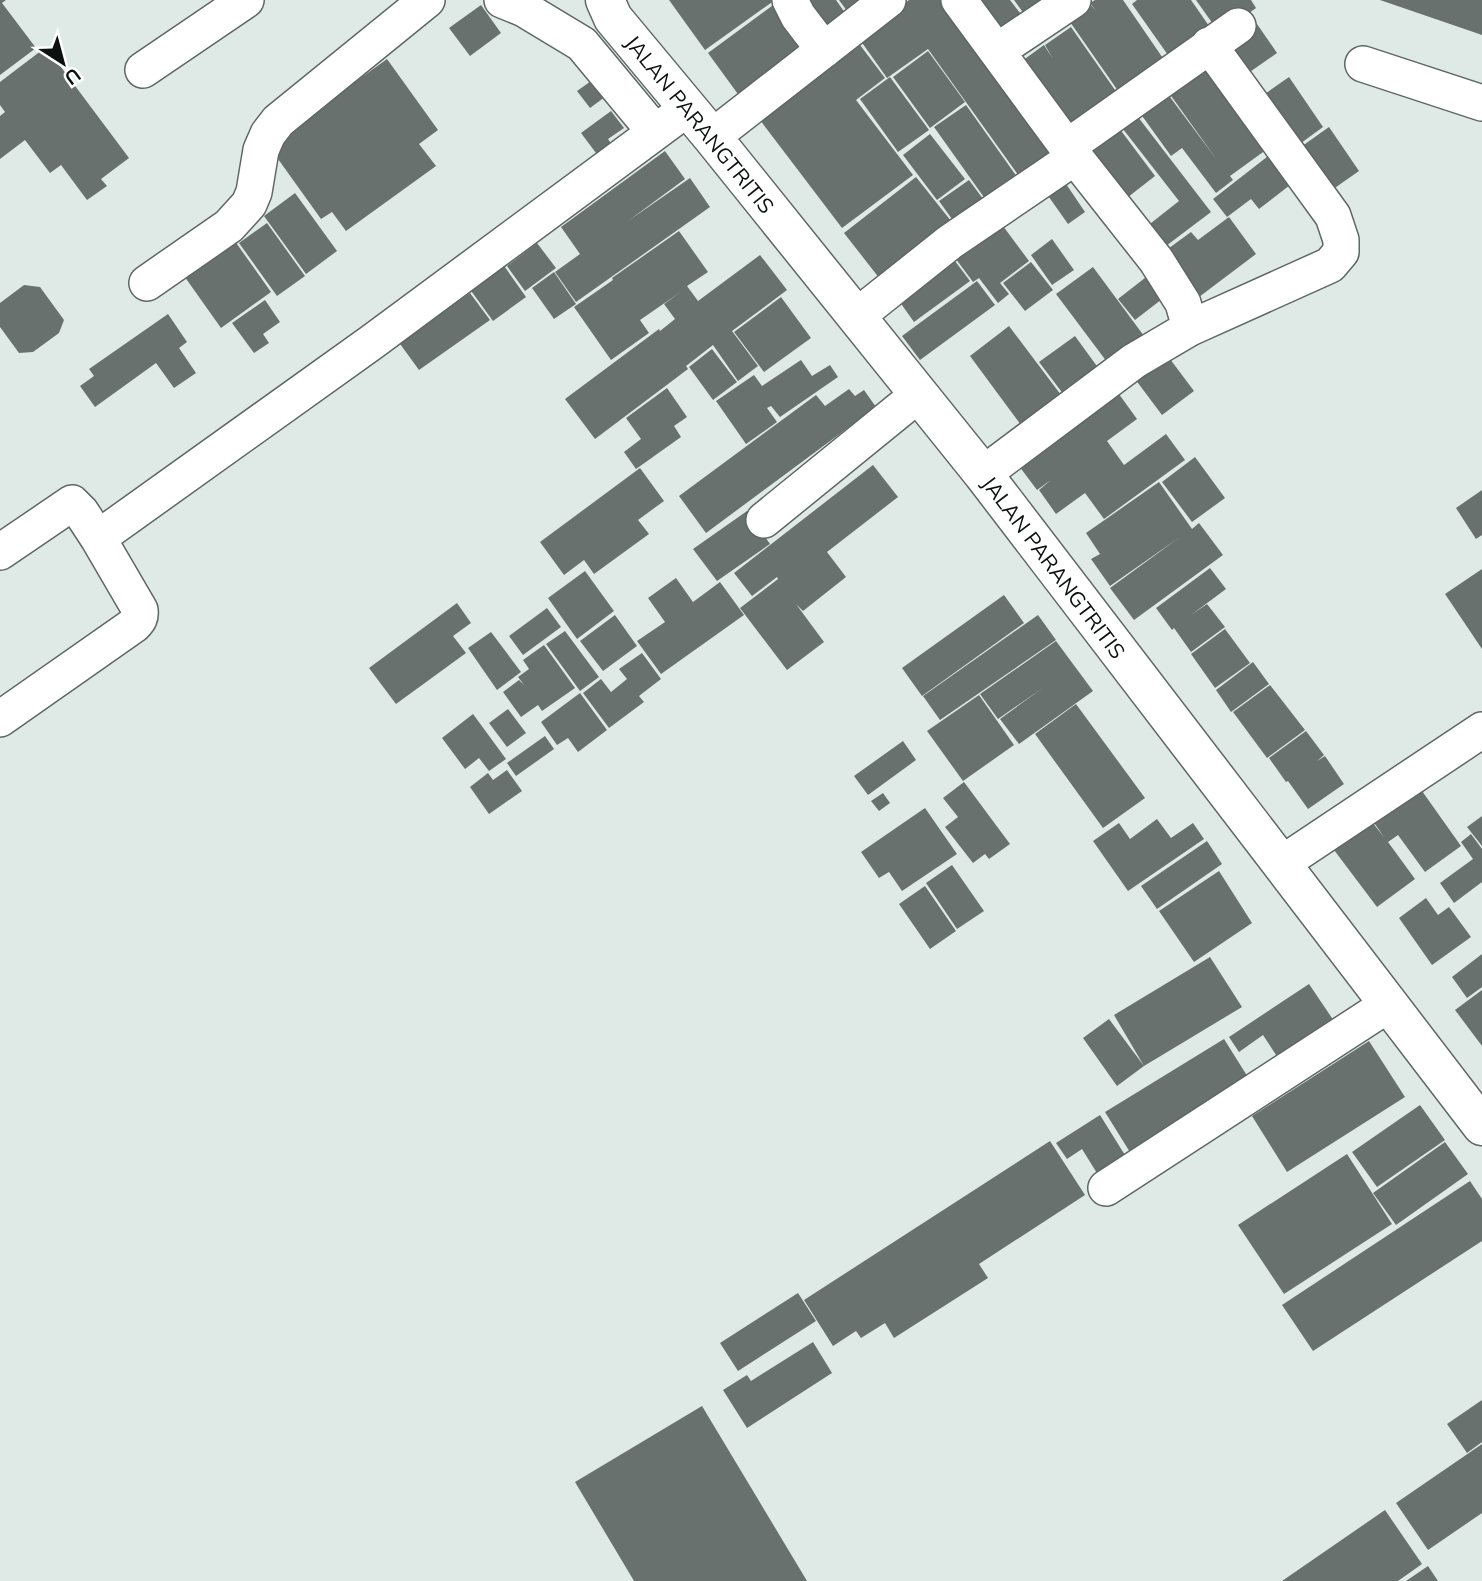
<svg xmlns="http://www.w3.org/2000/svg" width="1482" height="1581" viewBox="0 0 1482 1581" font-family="Mulish,sans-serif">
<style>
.building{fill:#68716e}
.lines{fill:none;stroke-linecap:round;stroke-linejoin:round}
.minor-casing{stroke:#5e6764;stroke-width:38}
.major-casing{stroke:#5e6764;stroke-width:41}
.minor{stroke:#fff;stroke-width:35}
.major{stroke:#fff;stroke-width:38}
.labels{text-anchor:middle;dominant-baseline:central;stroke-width:5;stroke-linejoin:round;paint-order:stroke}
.street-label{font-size:21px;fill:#0c100f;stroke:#fff}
</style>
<rect width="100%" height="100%" fill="#dfeae6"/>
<path class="building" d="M0,0h6l-4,3 34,45 -36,27z
M669,0h106l-70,50z
M798,0h38l14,20 -26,18z
M839,0h32l-21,15z
M909,0h39l114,160 -36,26 -98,-137 -41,29 -29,-41z
M977,0h33l13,17 -23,16z
M1014,0h34l-18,22z
M1095,0h28l46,67 -46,31 -55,-79 22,-15 6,7 -6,-8z
M1137,0h54l25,36 -41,29 -43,-61z
M1196,0h55l5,8 -36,26z
M1380,0h102v35z
M776,3l35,47 -68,51 -35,-48z
M481,5l20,28 -31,23 -21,-28z
M1257,24l20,29 -33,23 -20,-28z
M1071,27l51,73 -49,34 -51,-73 22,-16 9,14 -8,-14z
M860,45l25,33 -29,22 57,75 -71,53 -82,-108z
M46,47l83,111 -28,21 6,7 -20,14 -26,-35 -11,8 -25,-33 -25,19v-43l5,-4 -5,-7v-23z
M928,51l37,51 -35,26 -37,-51z
M387,59l51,71 -19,14 17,22 -90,65 -14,-19 -11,7 -53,-74z
M1209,64l61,83 -40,29 3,4 -17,13 -34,-45 -11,8 -31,-43 27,-20 50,67 -48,-67z
M601,74l12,17 -23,17 -13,-17z
M890,77l39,53 -31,22 -38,-53z
M1289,77l34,50 -26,19 -35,-50z
M966,105l59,83 -32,22 -59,-83z
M611,111l13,17 -16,11 8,12 -14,10 -21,-28z
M1138,117l73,95 -49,37 -16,-22 33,-26 -56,-72z
M1329,127l30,44 -30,21 -31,-43z
M1119,128l36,48 -32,25 -36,-48z
M930,134l35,45 -28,21 -34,-45z
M665,151l20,28 -57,42 62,-43 20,29 -134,95 -21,-30 25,-18 -19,-27z
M1272,153l22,29 -35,27 -8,-10 -24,18 -14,-18z
M916,177l43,54 -72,57 -43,-55z
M1062,178l23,34 -17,12 -24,-34z
M969,180l23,31 -30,22 -23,-32z
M295,193l42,58 -31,23 -42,-58z
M1229,217l27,37 -57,43 -34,-46 26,-19 7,8z
M267,223l38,53 -28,20 -38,-53z
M1003,226l26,35 -29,22 9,11 -11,9 -19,-25 -6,4 -26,-35 16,-11 10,13z
M679,231l29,41 -21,14 11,15 62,-46 27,35 -55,41 26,35 -20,15 -25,-36 -27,21 2,3 -93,70 -30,-40 94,-70 1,2 15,-12 -11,-15 18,-13 -42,29 9,13 -38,27 -37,-53 39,-27 -1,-2z
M232,237l39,55 -50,36 -39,-55z
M1052,239l22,31 -22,15 -21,-30z
M537,243l19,25 -31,23 -18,-25z
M952,257l18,24 -56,41 -17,-24z
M1031,262l22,28 -28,21 -22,-28z
M502,263l24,34 -33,24 -24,-33z
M1093,267l54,73 -37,26 -54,-72z
M554,272l22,32 -22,15 -22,-31z
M1150,274l16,22 -31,24 -17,-21z
M977,281l18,24 -75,55 -18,-24z
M24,285l16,2 24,33 -5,13 -26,19 -14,1 -19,-26v-24z
M470,293l20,27 -71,50 -24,-33 35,-25 4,6z
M781,297l30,41 -47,34 -30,-40z
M265,300l15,22 -17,12 6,9 -15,10 -22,-30z
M168,314l19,28 -8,6 17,25 -22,15 -18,-25 -61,44 -15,-21 14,-10 -5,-7z
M1009,326l52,69 -40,30 -51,-69z
M1075,336l24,33 -35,26 -25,-33z
M712,349l25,33 -24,18 -24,-33z
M1164,351l30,40 -32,24 -30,-40z
M801,360l11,16 18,-11 8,12 -58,40 -9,-11 -4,2 10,14 -31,22 -30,-43 38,-26 8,11z
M667,388l20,29 -13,9 7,11 -45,32 -12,-17 17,-13 -15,-21z
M849,389l6,7 9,-6 12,17 -170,126 -27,-37 137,-101 9,11z
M1116,390l21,29 -30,22 17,24 42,-31 19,26 -81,59 -19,-26 -29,21 -17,-24 12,-10 -14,10 -21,-28z
M1195,457l30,41 -33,24 -30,-40z
M873,465l25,32 -71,55 19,25 -43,34 -7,-7 28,38 -37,28 -47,-62 38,-29 -1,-2 -25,19 -18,-23z
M640,468l24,33 -26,19 11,14 -55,40 -10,-14 -20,15 -24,-33z
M1159,482l33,47 7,-6 24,32 -89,65 -24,-32 70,-51 -70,49 -19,-27 9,-5 -14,-21z
M1482,490v45l-6,4 -20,-31z
M747,511l23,33 -53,37 -24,-32z
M1210,568l16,21 -35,26 16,-11 18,23 -34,25 -17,-24 -2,2 -16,-22z
M1482,569v80l-37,-55z
M585,571l29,40 -37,28 -29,-41z
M676,578l17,24 27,-20 24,33 -83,59 -24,-33 28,-19 -17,-24z
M1004,595l20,28 -102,73 -20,-28z
M457,603l14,20 -18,13 13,17 -70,51 -27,-36z
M547,608l14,19 -38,28 -14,-19z
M615,615l22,31 -34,25 -23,-30z
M1038,615l18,25 -116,80 -17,-24z
M1225,629l25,34 -35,25 -24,-34z
M565,631l34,46 -19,14 -34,-47z
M491,632l30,40 -24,18 -29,-42z
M1056,641l37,50 -74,53 -19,-25 44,-32 -46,32 -18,-25z
M544,645l31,43 -33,23 -4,-6 -17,12 -18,-25 16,-12 5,5 -6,-8 11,-8 -6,-9z
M642,653l19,26 -22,17 5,6 -35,26 -26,-35 18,-14 10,13 16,-13 -8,-10z
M1253,662l16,22 -38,28 -15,-22z
M1270,685l35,45 -38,28 -34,-46z
M580,693l27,37 -29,22 -10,-14 -11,7 -16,-23z
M979,695l35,50 -51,36 -36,-50z
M1076,704l69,94 -42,30 -68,-94z
M508,709l18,24 -19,14 -18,-24z
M473,714l33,45 -17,12 -10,-13 -14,11 -23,-31z
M1306,731l18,24 -7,6 8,-5 19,28 -36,25 -20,-28 -2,1 -17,-24z
M545,736l9,13 -38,27 -9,-13z
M903,741l13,19 -48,35 -14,-19z
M507,770l15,21 -33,23 -19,-27 18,-14 5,7z
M964,782l46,62 -21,15 -4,-5 -12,9 -28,-36 13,-10 -15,-19z
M1422,791l39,55 -36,26 -27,-37 -10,7 27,37 -38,28 -49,-65 44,-20 12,15 -16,-23 20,-14 7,9z
M883,793l7,10 -11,8 -8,-10z
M925,808l32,46 -55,37 -13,-19 -10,6 -18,-26z
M1482,816v30l-15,-19z
M1157,819l14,19 22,-15 11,16 -76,52 -35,-50 26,-18 11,16z
M1471,834l11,15v33l-28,21 -14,-20 33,-24 -12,-17z
M1207,841l15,23 -65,45 -16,-23z
M952,865l32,46 -27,18 -31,-46z
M1219,871l33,52 -58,39 -35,-51z
M925,886l31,45 -26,18 -31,-45z
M1426,898l12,17 11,-8 22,30 -39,28 -33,-47z
M1482,954v33l-15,11 -15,-21z
M1210,957l32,50 -98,59 -30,-51z
M1309,984l27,40 -56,37 -17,-26 -24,17 -10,-15z
M1482,990v56l-27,-36z
M1109,1019l35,47 -27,20 -34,-48z
M1224,1039l27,43 -118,75 -28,-45z
M1369,1041l36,56 -118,75 -35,-56z
M1420,1105l25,35 -68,47 -25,-35z
M1100,1115l28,45 -28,18 -18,-29 -15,10 -11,-16z
M1050,1141l35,54 -106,69 9,14 -94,60 -9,-15 -24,15 -5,-7 -23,15 -29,-46z
M1445,1142l23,32 -72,51 -23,-32z
M1347,1154l45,70 -108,70 -46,-69z
M1470,1181l12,18v42l-169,110 -31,-46z
M798,1293l18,28 -78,50 -18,-28z
M813,1342l19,31 -85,55 -24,-38 24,-15 4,6z
M1482,1400v42l-15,11 -20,-29z
M702,1406l105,175h-173l-59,-99z
M1482,1444v69l-54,37 -32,-47z
M1385,1510l37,54 -24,17h-116z
M1428,1566l10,15h-32z"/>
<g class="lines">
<defs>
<path id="minor" d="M502,0l22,9 58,35 73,88
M790,0l8,16 26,34
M959,0l108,147 89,113 27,43 7,25
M997,51l76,-51
M1363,64l119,39
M143,70l103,-70
M712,137l176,-137
M1067,147l171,-121
M147,283l82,-57 20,-22 5,-12 7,-42 7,-16 10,-13 149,-121
M857,316l93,-74 125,-85
M983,474l151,-113 56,-33 140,-63 11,-13v-12l-8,-24 -124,-171
M764,520l155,-126
M98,538l274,-196 316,-234
M0,552l72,-49 9,9 17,26 42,72c1,7 -1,10 -6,15l-134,94
M1281,864l201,-134
M1106,1188l283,-184"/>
<path id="major" d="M605,0l8,18 99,119 271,337 499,652"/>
</defs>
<use href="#minor" class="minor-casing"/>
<use href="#major" class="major-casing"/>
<use href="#minor" class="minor"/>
<use href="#major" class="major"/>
</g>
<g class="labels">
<g class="street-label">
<text transform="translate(700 124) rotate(51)">JALAN PARANGTRITIS</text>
<text transform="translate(1054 567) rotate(53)">JALAN PARANGTRITIS</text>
</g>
</g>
<g transform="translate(63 63) rotate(144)" stroke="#ffffff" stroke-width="5" paint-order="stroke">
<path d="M0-5L12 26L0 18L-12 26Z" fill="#0c100f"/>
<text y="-10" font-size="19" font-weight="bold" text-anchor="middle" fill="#0c100f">U</text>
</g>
</svg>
